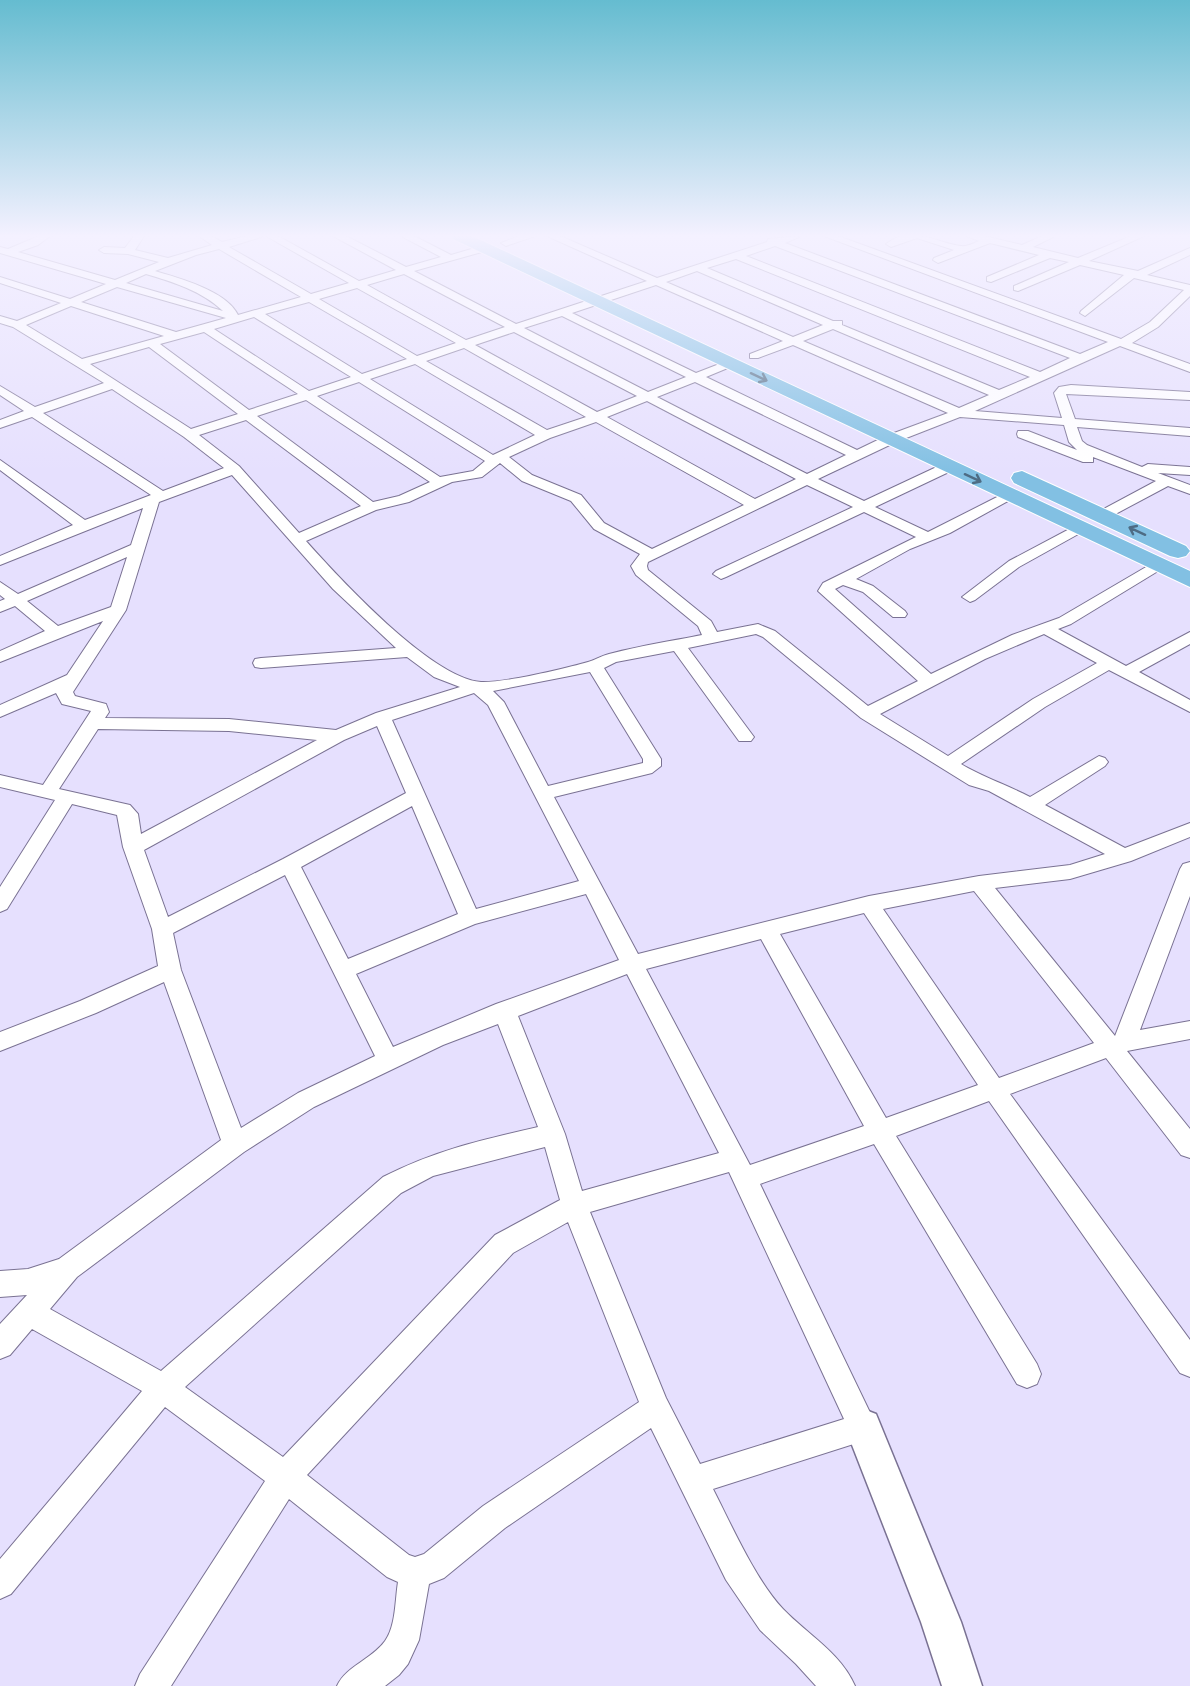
<svg xmlns="http://www.w3.org/2000/svg" width="1190" height="1686" viewBox="0 0 1190 1686" font-family="'PT Sans Narrow',sans-serif">
<style>
.lines{fill:none;stroke-linecap:round;stroke-linejoin:round}
.minor-casing{stroke:#7a7293;stroke-width:2}
.tertiary-casing{stroke:#7a7293;stroke-width:3}
.trunk-casing{stroke:#fff;stroke-width:2}
.minor{fill:#fff;fill-rule:evenodd}
.tertiary{fill:#fff;fill-rule:evenodd}
.trunk{fill:#82c0e3;fill-rule:evenodd}
.oneway{stroke:#4e6c84}
</style>
<rect width="100%" height="100%" fill="#e6e0fe"/>
<g class="lines">
<defs>
<path id="minor" d="M39,236h11l-12,9 -20,7 97,28 44,-18 -31,-8 -24,-1 -5,-3 5,-3 21,1 9,-12h10l-9,14 33,8 44,-13 -13,-9h12l11,6 25,-6h17l-35,11 82,47 38,-11 -83,-47h12l81,45 37,-11 -63,-34h13l60,31 35,-10 -40,-21h13l37,19 34,-10 5,3 -1,2 -75,21 102,53 131,-43 -100,-45h13l97,42 110,-36 1,-3 33,-3 -16,7 295,111 28,-12 -284,-106h14l283,103 29,-17 34,-32 -50,-12 -49,38 -5,-3 1,-2 43,-36 -44,-10 -62,26 -4,-1v-4l55,-24 -19,-4 -59,24 -4,-1v-4l52,-22 -49,-12 -52,20 -5,-3 1,-2 20,-8 -37,-12 -26,9 -5,-3c26,-20 50,-1 75,2 6,1 13,-3 18,-5l-12,-5h17l38,9 20,-9h13l-22,11 45,11 53,-22h13l-55,25 49,10 52,-23v7l-43,20 43,10v11l-32,31 -26,16 58,21v8l-70,-26 -145,65 87,7 -8,-25 5,-6 12,-2 119,7v8l-124,-6 9,25 115,9v8l-113,-9 5,14 5,4 55,22 6,-3 42,3v8l-32,-2 32,12v9l-22,-8 -60,32h-10l-2,-3 2,-3 58,-31 -63,-24v5h-10l-65,-25 -1,-3 1,-3h10l49,19 -8,-8 -5,-17 -104,-8 -64,25 -78,37 46,22 79,-37h10l2,3 -2,3 -78,37 53,25 77,-39h10l2,3 -67,37 -40,16 -54,30 17,7 32,25 2,3 -2,3h-12l-30,-25 -20,-7 -8,4 96,85 81,-39 47,-17 99,-58 5,2 3,3 -3,3 -92,56 -13,5 68,37 64,-34v12l-51,28 51,28v12l-81,-42 -64,37 -84,57c22,13 46,21 69,33l69,-41 6,2 3,4 -3,4 -60,39 80,43 65,-25v14l-59,24 -61,18 -75,9 120,148 65,-167 3,-5 7,-2v34l-50,134 50,-9v18l-63,12 63,78v29l-9,-3 -75,-97 -96,36 180,246v37l-10,-4 -191,-272 -93,35 141,228 4,10 -4,10 -10,4 -10,-4 -143,-240 -114,40 117,243 -4,10 -10,4 -150,48c19,37 42,90 70,120 24,25 58,44 72,77h-39l-20,-22 -36,-34 -34,-50 -75,-152 -146,100 -61,50 -15,6 -10,56 -11,24 -9,11 -14,11h-48c9,-20 34,-26 48,-45 11,-15 10,-41 13,-59l-11,-5 -98,-78 -118,187h-36l5,-12 125,-193 -100,-74 -154,187 -11,5v-40l142,-168 -110,-62 -22,26 -10,4v-35l27,-29 -27,2v-26l28,-2 31,-10 162,-119 -57,-158 -68,31 -96,38v-19l80,-31 78,-35 -6,-37 -29,-82 -6,-32 -45,-11 -65,105 -7,3v-25l55,-87 -55,-13v-12l43,10 48,-74 -29,-7 -6,-11 -56,24v-12l67,-30 36,-54 -103,41v-11l45,-20 -30,-25 -15,6v-11l5,-2 -5,-4v-13l18,12 113,-49 12,-37 -143,57v-9l73,-31 -73,-55v-10l85,60 66,-25 -119,-78 -32,11v-8l24,-9 -24,-16v-9l35,21 69,-24 -91,-56 -13,-4v-7l17,5 44,-18 -61,-20v-6l70,22 36,-15 -106,-31v-6l8,2zM775,246l295,112 -30,14 -294,-116zM219,249l82,48 -63,18c-11,-24 -59,-37 -83,-44l41,-16zM736,259l294,118 -31,13 -157,-65v-4h-9l-126,-53zM697,271l126,54 -30,12 -127,-55zM146,274c27,8 56,17 77,37l-97,-28zM404,274l101,53 -39,13 -99,-55zM656,285l127,56 -33,13v4h8l35,-13 155,68 -62,23 -29,14 -151,-73 29,-12v-4h-8l-31,12 -124,-60zM117,287l109,31 -50,14 -95,-30zM357,288l99,55 -39,13 -98,-57zM309,302l98,57 -45,15 -97,-60zM71,306l93,30 -82,23 -56,-34zM562,316l124,61 -38,15 -124,-64zM254,317l97,60 -42,14 -95,-62zM833,329l156,66 -30,13 -156,-67zM204,332l94,62 -49,16 -89,-66zM514,332l123,64 -40,16 -122,-67zM149,347l89,67 -47,15 -101,-65zM464,348l122,69 -39,13 -121,-69zM415,364l120,71 -42,20 -123,-76zM359,382l126,79 -12,10 -33,6 -123,-81zM695,382l151,73 -39,19 -150,-77zM112,389l72,48 40,31 -61,23 -120,-78zM306,400l124,82 -31,14 -26,6 -116,-86zM647,401l149,78 -41,20 -148,-82zM246,420l115,86 -62,27 -60,-67 -40,-31zM596,422l148,83 -92,44 -48,-26 -23,-28 -49,-20 -23,-18 41,-19zM500,463l22,18 49,20 23,28 46,25 -9,12 5,9 62,51 4,9c-31,6 -63,11 -93,19 -8,2 -14,6 -21,8 -25,7 -84,21 -107,20 -50,-4 -142,-104 -175,-141l70,-31 33,-8 43,-20 30,-5zM232,475l101,114 63,59 -135,10 -6,1 -2,4 2,4 6,1 146,-11 27,20 26,10 -84,26 -40,17 -107,-11 -124,-1 4,-6 -3,-8 -31,-8 -2,-4 53,-82 33,-108zM807,485l46,22 -137,64 -3,3 8,5 5,-2 138,-65 52,25 -93,46 -5,8 100,90 -50,25 -93,-75 -17,-7 -41,8 -6,-11 -63,-51 -1,-4 1,-4zM127,557l-16,50 -53,19 -31,-25zM756,634l7,3 98,81 108,67 20,6 116,63 -35,11 -91,11 -110,20 -231,58 -84,-157 98,-24 9,-7v-7l-57,-91 12,-6 58,-11 65,90h12l3,-4 -3,-4 -63,-85zM1044,634l53,29 -64,36 -85,57 -68,-42 105,-55zM590,672l53,87v4l-95,23 -44,-84 -11,-11zM474,693l14,12 91,176 -103,28 -84,-189zM377,726l29,67 -123,66 -115,58 -24,-67 200,-110zM98,729l131,2 88,9 -176,94 -3,-20 -8,-9 -71,-16zM412,806l46,108 -110,45 -47,-92zM285,875l90,181 -77,37 -57,35 -60,-158 -8,-37zM974,891l120,152 -95,35 -116,-169zM586,894l33,66 -123,44 -103,43 -37,-73 119,-50zM864,913l114,172 -92,33 -106,-184zM761,939l103,187 -114,39 -104,-196zM627,974l92,179 -137,38 -17,-57 -47,-118zM498,1024l40,103c-57,13 -102,23 -155,50l-222,194 -111,-62 27,-32 167,-125 70,-45 129,-62zM545,1147l15,53 -65,35 -212,222 -98,-70 216,-194 32,-17zM729,1172l115,247 -144,45 -34,-66 -76,-186zM568,1222l71,180 -156,104 -59,48 -9,3 -6,-2 -102,-80 206,-222z
M519,236h16l-29,10 -5,-3z
M1077,525l7,4 -2,3 -63,35 -44,33 -5,2 -8,-5 47,-36z"/>
<path id="tertiary" d="M863,1409l13,5 85,208 21,64h-40l-21,-64 -76,-195 5,-13z"/>
<path id="trunk" d="M451,236h21l718,335v16l-737,-348z
M1022,471l164,75 4,5 -4,5 -8,2 -8,-2 -156,-73 -3,-5 3,-5z"/>
</defs>
<use href="#minor" class="minor-casing"/>
<use href="#tertiary" class="tertiary-casing"/>
<use href="#trunk" class="trunk-casing"/>
<use href="#minor" class="minor"/>
<use href="#tertiary" class="tertiary"/>
<use href="#trunk" class="trunk"/>
</g>
<defs><path id="oneway-shaft" d="M-6 0H5M1.5-3L5.5 0L1.5 3" fill="none" stroke-width="1.6" stroke-linecap="round" stroke-linejoin="round" transform="scale(1.5)"/></defs>
<g class="oneway">
<use href="#oneway-shaft" transform="translate(759 377) rotate(25)"/>
<use href="#oneway-shaft" transform="translate(973 478) rotate(25)"/>
<use href="#oneway-shaft" transform="translate(1137 531) rotate(-155)"/>
</g>
<linearGradient id="sky" x2="0" y2="1"><stop stop-color="#65bcd0"/><stop offset="0.5" stop-color="#f4f1ff"/><stop offset="1" stop-color="#f4f1ff" stop-opacity="0"/></linearGradient>
<rect width="1190" height="472" fill="url(#sky)"/>
</svg>
